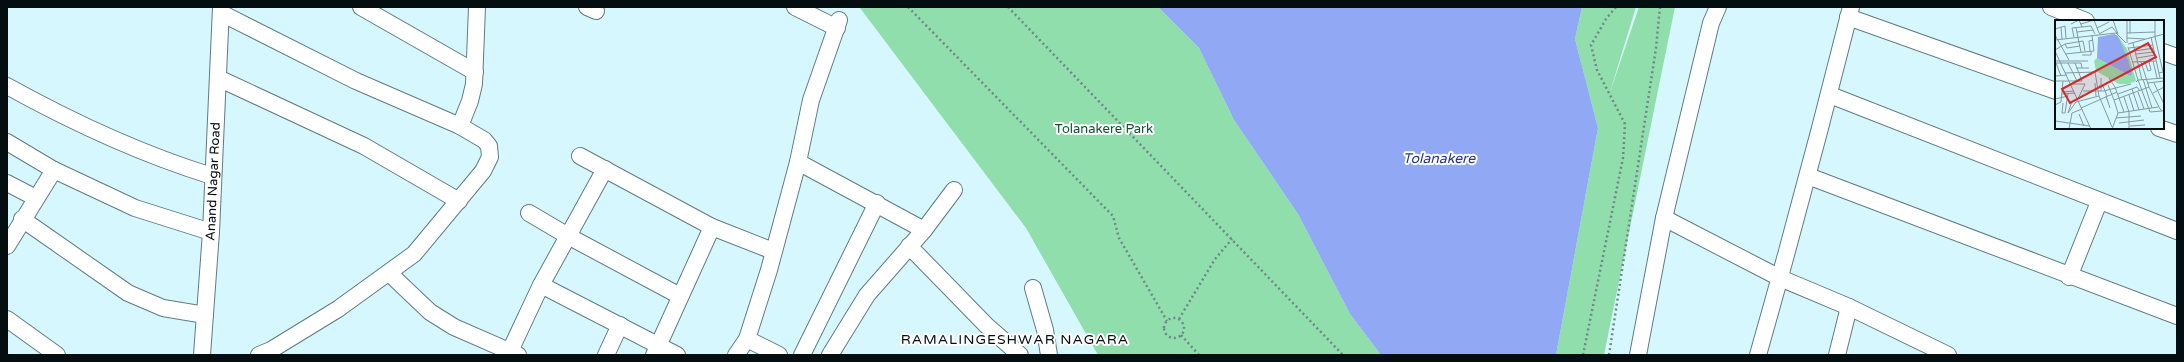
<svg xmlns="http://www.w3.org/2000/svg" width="2184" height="362" viewBox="0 0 2184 362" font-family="'Varela Round',sans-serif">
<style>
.green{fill:#90deab}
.water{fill:#91a8f4}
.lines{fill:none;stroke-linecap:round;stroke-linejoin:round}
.minor-casing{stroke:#5f7c82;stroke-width:18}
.path{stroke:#71868b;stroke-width:2.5;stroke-dasharray:2 3;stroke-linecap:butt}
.minor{stroke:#fff;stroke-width:16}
.labels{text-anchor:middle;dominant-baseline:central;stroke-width:4;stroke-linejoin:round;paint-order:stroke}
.park-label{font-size:13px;fill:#135230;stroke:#fefefe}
.street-label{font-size:13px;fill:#040d10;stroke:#fefefe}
.water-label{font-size:14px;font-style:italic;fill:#28378e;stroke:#fefefe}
.neighbourhood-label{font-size:14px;letter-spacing:1px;fill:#040d10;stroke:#fefefe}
.inset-road{fill:none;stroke:#83999f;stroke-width:1}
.view{fill:#d62828;fill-opacity:0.15;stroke:#d62828;stroke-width:2}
.inset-edge{fill:none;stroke:#040d10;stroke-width:2}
</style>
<rect width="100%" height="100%" fill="#d7f7fe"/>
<path class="green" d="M1158,7l41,41 35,72 64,94 52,100 31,41h-283l-72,-127 -166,-220z
M1582,7h54l-27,88 30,-88h36l-71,348h-48l42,-227 -23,-89z"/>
<path class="water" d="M1158,7h424l-7,32 23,89 -42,227h-175l-31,-41 -52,-100 -64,-94 -35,-72z"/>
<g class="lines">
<defs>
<g id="minor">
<path d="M361,7l114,65"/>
<path d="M587,7l9,4"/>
<path d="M795,7l42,21"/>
<path d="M2051,7l35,14"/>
<path d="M221,13l135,68 104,45 24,14 5,6 1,11 -7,14 -69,83 -76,55 -67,41 -12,5"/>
<path d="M1848,17l208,74"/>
<path d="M2163,52l14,5"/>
<path d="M218,78l146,68 95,55"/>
<path d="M7,86c65,36 134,68 205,90"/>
<path d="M1830,95l347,136"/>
<path d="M460,126l10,-25 4,-17 3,-77"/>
<path d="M2159,128l18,6"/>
<path d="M7,142l47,28 81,38 76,24"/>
<path d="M580,156l132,71 61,24"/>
<path d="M798,162l126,68"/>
<path d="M1808,176l369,140"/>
<path d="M7,183l29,15"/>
<path d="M529,213l39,23 112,60"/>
<path d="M1664,218l116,60 69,29 99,48"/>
<path d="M22,219l106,74 35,15 42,7"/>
<path d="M7,246l47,-76"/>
<path d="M909,246l78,80 33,29"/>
<path d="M389,273l41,39 24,15 64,28"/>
<path d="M2069,277l30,-75"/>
<path d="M541,285l136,70"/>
<path d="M1033,288l12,42 4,25"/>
<path d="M7,319l50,36"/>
<path d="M747,339l32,16"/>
<path d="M510,351l31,-66 64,-116"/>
<path id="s1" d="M202,355l9,-123 10,-225"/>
<path d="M606,355l14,-30"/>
<path d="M654,355l58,-128"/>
<path d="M736,355l11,-16 22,-69 29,-108 13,-62 28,-80"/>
<path d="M802,355l75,-152"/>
<path d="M830,355l37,-60 57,-65 30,-40"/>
<path d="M1638,355l26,-137 47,-195 7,-16"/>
<path d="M1758,355c33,-116 64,-232 93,-348"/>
<path d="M1837,355l12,-48"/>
</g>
</defs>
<use href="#minor" class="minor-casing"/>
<path class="path" d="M908,7l205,209 6,22 48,83
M1008,7l335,348
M1164 328a10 10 0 1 1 20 0a10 10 0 1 1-20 0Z
M1179,319l36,-60 17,-20
M1181,335l18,20
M1583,355l40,-197 2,-34 -28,-54 -6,-25 15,-26 10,-12
M1609,355l47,-307 4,-41"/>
<use href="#minor" class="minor"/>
</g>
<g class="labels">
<g class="park-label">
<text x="1104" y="129">Tolanakere Park</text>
</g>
<g class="street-label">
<text stroke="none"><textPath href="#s1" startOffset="174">Anand Nagar Road</textPath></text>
</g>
<g class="water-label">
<text x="1439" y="158">Tolanakere</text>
</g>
<g class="neighbourhood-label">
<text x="1015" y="339">RAMALINGESHWAR NAGARA</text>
</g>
</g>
<g transform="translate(2055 20)">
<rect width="109" height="109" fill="#d7f7fe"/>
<path d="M63,16l9,13 9,32 -8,3h-9l-23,-13 -2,-10 3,-3 33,18z" fill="#90deab"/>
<path d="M59,14l4,2 10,24 4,14 -2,2 -33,-18 1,-21z" fill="#91a8f4"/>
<path class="inset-road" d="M39,0l5,13M58,0l5,14M72,0v23M75,0v13M100,0v17l8,35 -4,1M16,4l8,-4 3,7M26,4l13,-4M6,7l1,12M21,8l5,24M42,8l12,-6M0,9l10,-3 1,12M22,12l16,-2M72,13l28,-1M44,14l13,-7 5,6M0,15l14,25M19,17l-2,-9 19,-2 4,8M96,17l9,41M72,18l18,1M0,20l61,-7 10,10M78,23l9,37M10,24l2,4 13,-2M73,24l36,-10M73,27l10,33 26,-2M74,28l24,-3M0,30l10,-6 18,-3 2,10M0,31l36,78M35,31l-1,-10 4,-1M80,31l19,-3M10,34l29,-3 -2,-16M81,34l18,-2M27,35h9v-4M82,38l18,-3M0,41h33M98,41l4,17M77,42l24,-1M86,42l8,25 11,22 4,3M90,42l3,9 3,-1 -2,-8M0,43h26l1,5M1,43l5,13M13,43l9,18M20,43l7,18M21,48h13M40,52l4,24 13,31M10,53l31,-1M0,56l12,-1M46,58v13M54,58l6,9 9,25M88,59l9,29M0,61h27M81,62l2,-2 12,32 12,-1M40,63l1,13M93,63l16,-2M99,63l10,21M16,64h14l-7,15M53,65l6,15M44,66h4l4,10M77,69l7,21M28,71h21l27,-7M7,72l12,-1M83,72l6,17M98,73l11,-6M7,74l13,-1M63,74l19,-7 3,4M74,75l5,16M51,76l4,12M69,77l5,15v17M0,79l13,-3M17,81l-4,12 8,-11 23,-6M8,83l-1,10h3l3,-19M0,85l6,-3 2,-21M26,88l36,-16M63,93l40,-6M24,94l5,12M61,98l25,-2M0,101l35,5M64,103l25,-3M75,106l15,-1M14,109l3,-16 10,-4M57,109l6,-16 -4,-13 35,-13"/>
<path class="view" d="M93,23l8,14 -86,46 -8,-14z"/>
<rect width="109" height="109" class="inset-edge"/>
</g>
<rect width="2184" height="362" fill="none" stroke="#040d10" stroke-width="16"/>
</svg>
